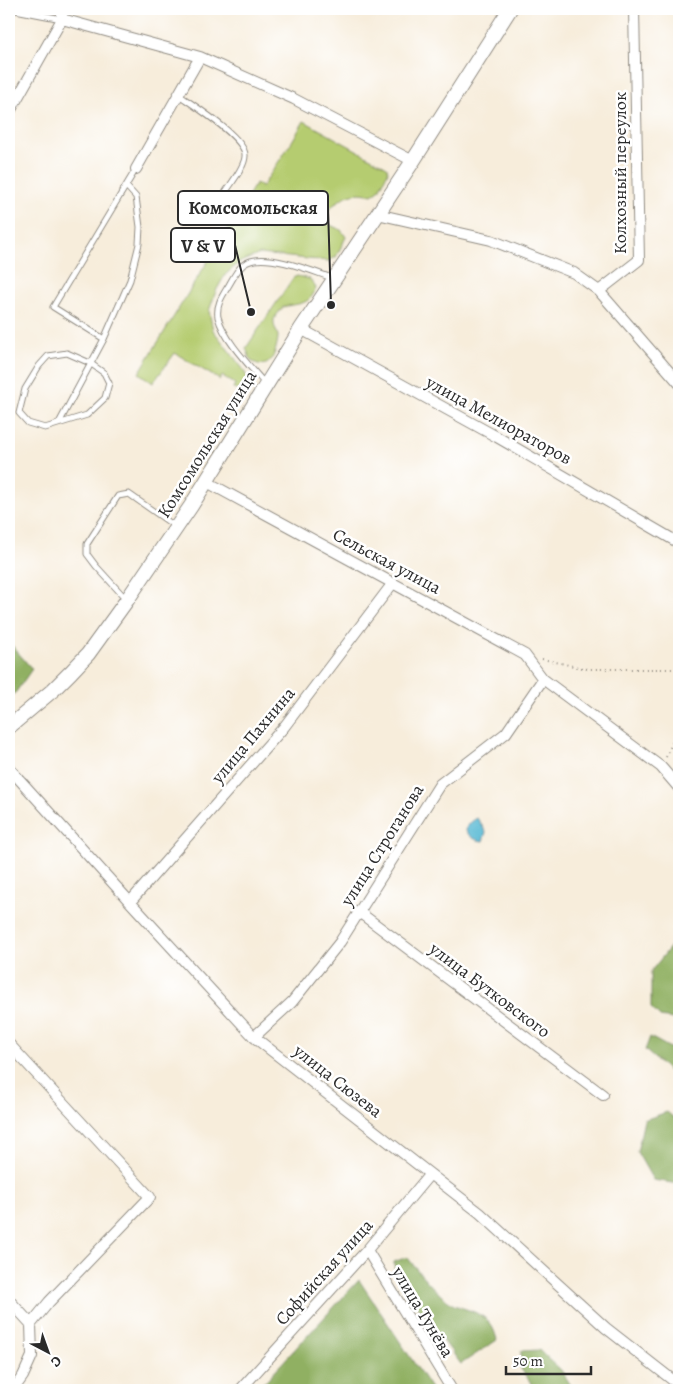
<svg xmlns="http://www.w3.org/2000/svg" width="688" height="1399" viewBox="0 0 688 1399" font-family="Alegreya,serif">
<style>
.green{fill:#b5cc70;stroke:#707c4e}
.forest{fill:#90b062;stroke:#5e6e46}
.water{fill:#55b8d3;stroke:#40727f}
.lines{fill:none;stroke-linecap:round;stroke-linejoin:round}
.lane-casing{stroke:#918c83;stroke-width:7}
.street-casing{stroke:#918c83;stroke-width:12}
.secondary-casing{stroke:#918c83;stroke-width:16}
.path{stroke:#918c83;stroke-width:2;stroke-dasharray:1 4;stroke-linecap:butt}
.lane{stroke:#fff;stroke-width:5}
.street{stroke:#fff;stroke-width:10}
.secondary{stroke:#fff;stroke-width:14}
.labels{text-anchor:middle;dominant-baseline:central;stroke-width:5;stroke-linejoin:round;paint-order:stroke}
.street-label{font-size:18px;fill:#2b2b2b;stroke:#fff}
.leader{fill:none;stroke:#2b2b2b;stroke-width:2}
.callout-dot{fill:#2b2b2b;stroke:#fff;stroke-width:2}
.callout{fill:#fff;stroke:#2b2b2b;stroke-width:2}
.callout-label{font-size:19px;text-anchor:middle;font-weight:bold;fill:#2b2b2b}
</style>
<rect width="100%" height="100%" fill="#fff"/>
<filter id="ink" filterUnits="userSpaceOnUse"><feTurbulence type="fractalNoise" baseFrequency=".02" numOctaves="2"/><feDisplacementMap in="SourceGraphic" scale="10" xChannelSelector="R" yChannelSelector="G"/><feConvolveMatrix kernelMatrix="1 2 1 2 8 2 1 2 1" color-interpolation-filters="sRGB"/></filter>
<filter id="wash" filterUnits="userSpaceOnUse"><feTurbulence type="fractalNoise" baseFrequency=".0096" numOctaves="4" result="noise"/><feDisplacementMap in="SourceGraphic" scale="20" xChannelSelector="R" yChannelSelector="G"/><feGaussianBlur stdDeviation="1.12" result="paint"/><feColorMatrix in="noise" values="0 0 0 0 0 0 0 0 0 0 0 0 0 0 0 0 0 1.4 0 .05"/><feComposite in="paint" operator="in"/></filter>
<g filter="url(#wash)">
<rect width="100%" height="100%" fill="#f7eddb"/>
<path class="green" d="M304,121l83,46 1,5 -9,18 -7,5c-23,-6 -32,4 -48,19l6,11 11,5 5,7 -10,20 -8,4 -68,-7 -20,8 -15,13 -9,16 -7,20 4,19 30,39 6,12v5l-4,3 -6,2 -6,-3 2,-4 -13,-8 -2,4 -45,-27 -22,30 -14,-10 117,-190 6,4 29,-44z
M297,276l13,3 6,9c-6,18 -18,15 -33,19 -3,4 -8,9 -9,13 -1,6 3,11 4,16 0,4 -1,8 -2,12 -4,15 -10,21 -25,13l-5,-13 47,-70z"/>
<path class="forest" d="M9,642l23,27 -16,23 -7,5z
M679,938v82l-19,-3 -9,-9v-37l25,-31z
M650,1037l22,12 7,-3v34l-34,-30z
M667,1112l12,10v62l-26,-4 -16,-28 7,-32z
M407,1257c13,16 29,37 47,48 5,2 10,3 15,5 17,6 24,13 28,30l-36,24 -66,-87 -1,-15z
M359,1280l73,110h-175z
M539,1350l22,20 13,20h-38l-15,-21v-18z"/>
<path class="water" d="M477,818l9,14 -3,9c-8,-1 -12,-3 -17,-10 1,-7 5,-9 11,-13z"/>
</g>
<g filter="url(#ink)">
<g class="lines">
<defs>
<path id="lane" d="M10,9l52,10
M179,95c14,10 68,44 66,61 0,11 -14,27 -20,37
M104,339l-51,-32 83,-138
M67,353l23,10 14,10 5,10 -4,15 -18,17 -42,13 -17,-5 -9,-10 6,-24 14,-23 9,-10z
M266,385c-16,-19 -42,-45 -48,-68 -2,-13 5,-22 11,-32 4,-7 10,-20 19,-23 20,-9 64,9 84,16
M59,423l45,-84 26,-59 9,-36 1,-17 -4,-30 -10,-11
M127,600l-31,-34 -9,-12v-10l31,-48 11,-2 47,33"/>
<path id="street" d="M62,19l138,38 94,42 119,62
M9,113l53,-94v-10
M136,169l64,-112
M377,214l114,26 83,33 25,18 80,92
M599,291l40,-31 -5,-251
M301,329l196,108 182,106
M207,482l318,173 18,24 118,88 18,21
M9,768l121,134 124,135 226,176 126,115 73,57
M130,902l154,-175 109,-144
M359,912l244,183
M254,1037l38,-35 48,-60 100,-158 66,-51 37,-54
M9,1044l141,153 -101,105 -18,22 1,32 -9,20 -10,14
M367,1250l85,140
M9,1300l22,24
M240,1390l127,-140 63,-76"/>
<path id="secondary" d="M9,727l44,-37 18,-18 17,-18 39,-54 64,-94 110,-177 112,-168 97,-152"/>
</defs>
<use href="#lane" class="lane-casing"/>
<use href="#street" class="street-casing"/>
<use href="#secondary" class="secondary-casing"/>
<path class="path" d="M542,659l45,10h92
M666,757l13,-30"/>
<use href="#lane" class="lane"/>
<use href="#street" class="street"/>
<use href="#secondary" class="secondary"/>
</g>
</g>
<g class="labels">
<g class="street-label">
<text transform="translate(620 173) rotate(-90)">Колхозный переулок</text>
<text transform="translate(499 420) rotate(29)">улица Мелиораторов</text>
<text transform="translate(207 444) rotate(-58)">Комсомольская улица</text>
<text transform="translate(387 561) rotate(28)">Сельская улица</text>
<text transform="translate(253 735) rotate(-50)">улица Пахнина</text>
<text transform="translate(382 845) rotate(-58)">улица Строганова</text>
<text transform="translate(490 990) rotate(37)">улица Бутковского</text>
<text transform="translate(338 1081) rotate(38)">улица Сюзева</text>
<text transform="translate(324 1272) rotate(-48)">Софийская улица</text>
<text transform="translate(423 1312) rotate(59)">улица Тунёва</text>
</g>
</g>
<path class="leader" d="M331 305L328 208M251 312L235 245"/>
<g class="callout-dot">
<circle cx="331" cy="305" r="5"/>
<circle cx="251" cy="312" r="5"/>
</g>
<g class="callout">
<rect x="178" y="191" width="150" height="34" rx="5"/>
<rect x="171" y="228" width="64" height="34" rx="5"/>
</g>
<g class="callout-label">
<text x="253" y="214">Комсомольская</text>
<text x="203" y="252">V &amp; V</text>
</g>
<rect width="688" height="1399" fill="none" stroke="#fff" stroke-width="30"/>
<g transform="translate(48 1352) rotate(139)" stroke="#ffffff" stroke-width="4" paint-order="stroke">
<path d="M0-4L9 19L0 12L-9 19Z" fill="#2b2b2b"/>
<text y="-8" font-size="14" font-weight="bold" text-anchor="middle" fill="#2b2b2b">С</text>
</g>
<path d="M506 1366v8h85v-8" fill="none" stroke="#2b2b2b" stroke-width="2.5"/>
<text x="513" y="1366" font-size="15" fill="#2b2b2b" stroke="#ffffff" stroke-width="4" paint-order="stroke">50 m</text>
</svg>
